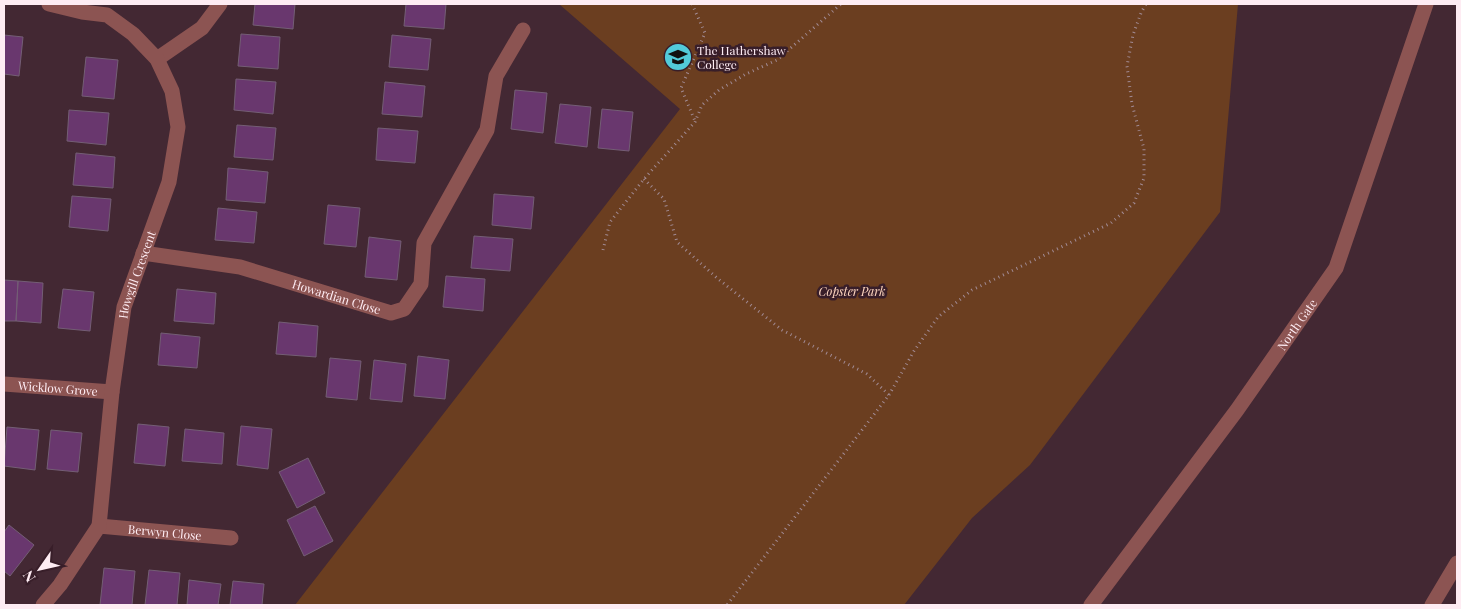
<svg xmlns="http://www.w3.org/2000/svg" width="1461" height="609" viewBox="0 0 1461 609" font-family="'Playfair Display',serif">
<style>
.green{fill:#6b3e20}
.building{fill:#69376e;stroke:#745e75}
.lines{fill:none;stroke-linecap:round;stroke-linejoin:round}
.path{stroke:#a28b94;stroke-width:3;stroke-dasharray:1 4;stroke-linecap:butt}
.street{stroke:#8c5452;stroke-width:15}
.labels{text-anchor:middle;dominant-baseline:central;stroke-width:5;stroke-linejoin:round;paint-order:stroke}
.poi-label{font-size:12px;fill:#feecf3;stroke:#381e29;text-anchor:start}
.street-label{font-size:12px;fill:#feecf3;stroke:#381e29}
.park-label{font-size:12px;font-style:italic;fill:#ffd7c0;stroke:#381e29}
</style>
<rect width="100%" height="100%" fill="#432833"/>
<path class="green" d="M559,4h679l-18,208 -190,253 -58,53 -68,87h-609l385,-496z"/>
<path class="building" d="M255,4h40l-2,25 -40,-4z
M406,4h40l-2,25 -40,-3z
M241,34l39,3 -2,32 -40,-3z
M4,35l19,2 -4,39 -15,-2z
M392,35l39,4 -3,31 -39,-3z
M86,57l32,3 -4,39 -32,-3z
M236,79l40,3 -3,32 -39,-4z
M385,82l40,4 -3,31 -40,-3z
M515,90l32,3 -4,40 -32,-4z
M560,104l31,3 -4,40 -32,-4z
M602,109l31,3 -4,39 -31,-3z
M69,110l40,3 -3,32 -39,-4z
M237,125l39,3 -3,32 -39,-3z
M378,128l40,3 -3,32 -39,-3z
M76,153l39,4 -2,31 -40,-3z
M228,168l40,4 -3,31 -39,-3z
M494,194l40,3 -3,32 -39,-4z
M72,196l39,3 -3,32 -39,-4z
M328,205l32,3 -4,39 -32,-3z
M218,208l39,4 -3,31 -39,-3z
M474,236l39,3 -3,32 -39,-3z
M369,237l32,4 -4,39 -32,-3z
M446,276l39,3 -2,32 -40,-4z
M4,280l14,1 -2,40h-12z
M18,281l25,2 -2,40 -25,-2z
M63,289l31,3 -4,39 -32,-3z
M177,289l39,4 -2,31 -40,-3z
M279,322l39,4 -2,31 -40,-3z
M161,333l39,4 -3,31 -39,-3z
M418,356l31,4 -4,39 -31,-3z
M330,358l31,3 -4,39 -31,-3z
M374,360l32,4 -4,38 -32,-3z
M138,424l31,3 -4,39 -31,-3z
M241,426l31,3 -4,40 -31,-4z
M7,427l32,3 -4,40 -31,-4z
M185,429l39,4 -2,31 -40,-3z
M51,430l31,3 -4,39 -31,-3z
M308,458l17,35 -28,15 -18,-36z
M315,506l18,35 -29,15 -17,-36z
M9,525l25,20 -24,31 -6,-5v-39z
M104,568l31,3 -3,34h-32z
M149,570l31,3 -3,32h-32z
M189,580l32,4 -3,21h-31z
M233,581l31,3 -2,21h-32z"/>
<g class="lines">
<path class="path" d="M692,4l13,29 -24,55 14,33
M644,179l20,20 13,43 40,36 65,52 85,44 22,21 -162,210
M603,250l7,-28 34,-43 51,-57 7,-17 17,-15 27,-16 31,-14 64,-56
M889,395l25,-44 24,-34 34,-27 139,-67 23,-20 10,-25v-29l-12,-45 -5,-38 6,-31 8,-22 5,-9"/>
<g class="street">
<path d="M157,59l45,-31 18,-24"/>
<path id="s1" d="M143,253l97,14 151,46 13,-4 17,-25 3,-41 63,-113 9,-54 27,-46"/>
<path id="s2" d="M4,384l108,8"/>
<path id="s3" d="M99,526l132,12"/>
<path id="s4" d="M43,605l17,-20 39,-59 13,-134 12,-85 45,-125 9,-55 -6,-36 -15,-32 -24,-25 -26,-19 -25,-3 -33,-8"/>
<path id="s5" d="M1091,605l146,-195 99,-142 90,-264"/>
<path d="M1432,605l25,-42"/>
</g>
</g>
<defs>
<symbol id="school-disc" viewBox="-11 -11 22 22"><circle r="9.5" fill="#52cbda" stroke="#381e29"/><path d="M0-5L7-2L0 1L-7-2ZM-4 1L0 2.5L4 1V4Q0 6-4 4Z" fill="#111"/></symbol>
</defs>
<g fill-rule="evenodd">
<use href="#school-disc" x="662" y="41" width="32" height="32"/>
</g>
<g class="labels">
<g class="poi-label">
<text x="697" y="50">The Hathershaw<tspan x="697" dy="14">College</tspan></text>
</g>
<g class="street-label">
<text stroke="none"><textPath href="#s4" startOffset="352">Howgill Crescent</textPath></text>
<text stroke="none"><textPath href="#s1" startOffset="199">Howardian Close</textPath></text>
<text stroke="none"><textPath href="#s5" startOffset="348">North Gate</textPath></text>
<text stroke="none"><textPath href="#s2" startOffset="54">Wicklow Grove</textPath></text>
<text stroke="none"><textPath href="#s3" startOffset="66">Berwyn Close</textPath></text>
</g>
<g class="park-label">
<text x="852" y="291">Copster Park</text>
</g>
</g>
<rect width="1461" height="609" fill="none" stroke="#feecf3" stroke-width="10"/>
<g transform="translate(40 569) rotate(236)" stroke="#381e29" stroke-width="4" paint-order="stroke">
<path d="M0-4L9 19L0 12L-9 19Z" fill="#feecf3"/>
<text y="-8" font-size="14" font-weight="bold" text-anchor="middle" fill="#feecf3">N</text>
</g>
</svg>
